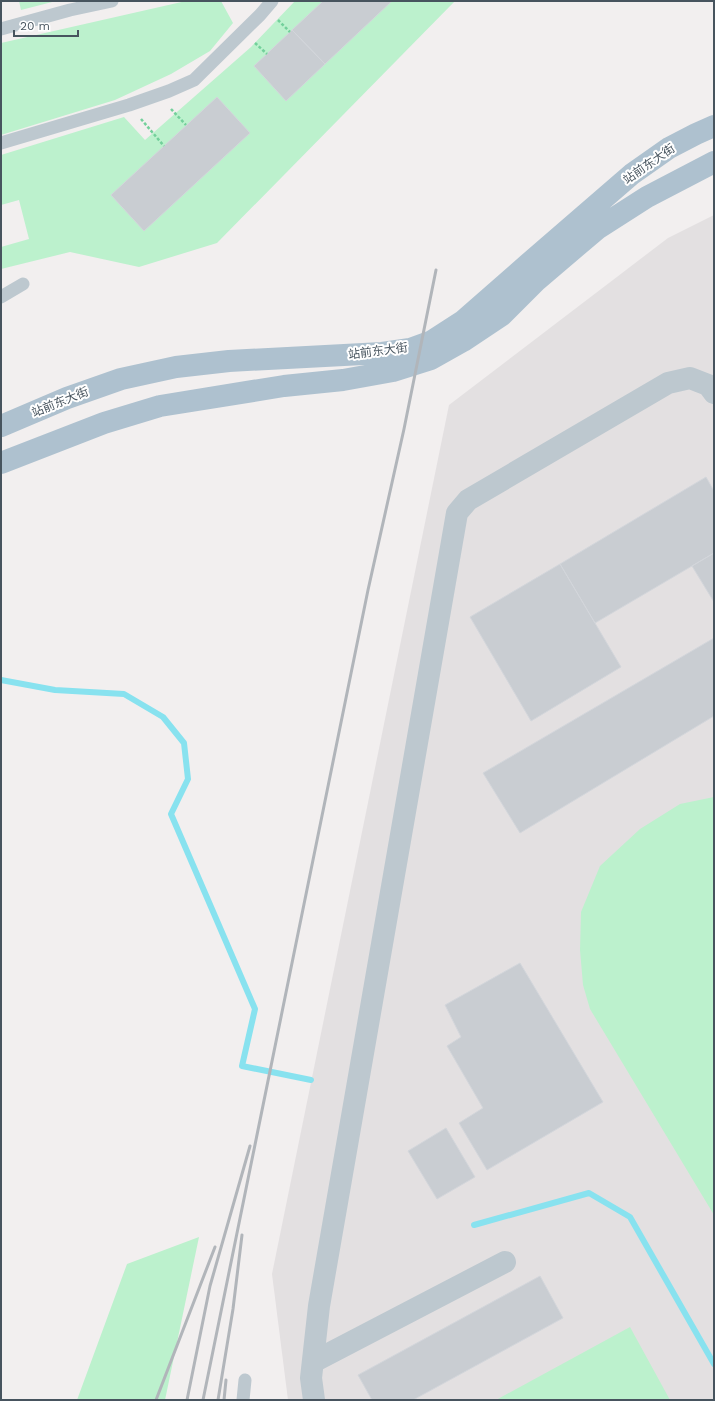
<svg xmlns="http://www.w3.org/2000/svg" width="715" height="1401" viewBox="0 0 715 1401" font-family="'Work Sans','Noto Sans SC',sans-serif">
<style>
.education{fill:#e3e0e1}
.green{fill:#bcf1cd}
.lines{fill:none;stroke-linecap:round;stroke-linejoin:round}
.stream{stroke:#88e2ef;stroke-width:6}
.building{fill:#c9cdd2;stroke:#d3d6db}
.path{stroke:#73d09b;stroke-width:2.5;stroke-dasharray:3 2;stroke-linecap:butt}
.service{stroke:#bdc8cf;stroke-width:13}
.minor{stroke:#bdc8cf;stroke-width:22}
.primary{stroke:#aec1cf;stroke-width:22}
.rail{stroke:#b1b5ba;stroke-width:3}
.labels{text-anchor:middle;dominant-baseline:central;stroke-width:4;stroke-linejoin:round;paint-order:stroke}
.street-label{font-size:12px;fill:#47545e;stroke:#fff}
</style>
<rect width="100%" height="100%" fill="#f2efef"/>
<path class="education" d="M714,215v1185h-426l-16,-126 177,-869 219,-167z"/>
<path class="green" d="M19,1h37l-35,9z
M186,1h35l12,22 -23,28 -39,23 -56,26 -114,35v-92z
M295,1h160l-238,242 -78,24 -69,-15 -69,17v-22l28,-8 -10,-39 -18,5v-50l123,-38 21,23 106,-93z
M714,797v418l-124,-206 -7,-24 -3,-35 1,-38 19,-46 40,-37 40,-25z
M199,1237l-34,163h-88l50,-136z
M630,1327l40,73h-174z"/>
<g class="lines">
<path class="stream" d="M1,680l54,10 69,4 39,23 21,26 4,36 -17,35 84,195 -13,57 69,14
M474,1225l115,-32 41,24 84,147"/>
</g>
<path class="building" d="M323,1h69l-67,63 -33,-34z
M292,30l33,34 -39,37 -32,-35z
M217,97l33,36 -106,98 -33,-36z
M706,477l8,14v62l-119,70 -35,-59z
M714,553v49l-22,-36z
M560,564l61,103 -90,54 -61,-104z
M714,638v78l-194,117 -37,-60z
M520,963l83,139 -116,68 -28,-47 24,-15 -36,-62 14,-9 -16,-32z
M446,1128l29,49 -38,22 -29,-48z
M540,1276l23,42 -150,82h-41l-14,-25z"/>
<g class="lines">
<path class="path" d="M278,20l12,12
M255,43l12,11
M171,109l15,16
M141,119l23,27"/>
<path class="service" d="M1,29l69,-19 42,-9
M1,143l128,-38 40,-14 25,-11 66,-65 12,-14
M1,297l22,-13
M243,1400l2,-20"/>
<path class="minor" d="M313,1362l192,-100
M314,1400l-3,-22 8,-72 138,-793 11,-13 200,-117 22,-5 18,7 6,8"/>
<path class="primary" d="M1,426l66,-28 54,-19 55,-12 53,-6 153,-8 28,-4 22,-8 31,-20 65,-57 104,-90 37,-26 27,-14 18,-8
M1,463l103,-40 56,-17 124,-20 59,-6 50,-9 38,-12 32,-18 39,-26 35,-35 60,-51 50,-32 67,-35"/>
<path class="rail" d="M156,1400l59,-153
M187,1400l23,-114 40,-140
M203,1400l165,-810 36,-161 32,-159
M218,1400l15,-91 9,-74
M224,1400l2,-20"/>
</g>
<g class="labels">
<g class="street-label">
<text transform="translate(649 164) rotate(-35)">站前东大街</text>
<text transform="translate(378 351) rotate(-7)">站前东大街</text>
<text transform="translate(60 402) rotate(-22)">站前东大街</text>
</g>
</g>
<rect width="715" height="1401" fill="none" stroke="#47545e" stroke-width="4"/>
<path d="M14 30v6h64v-6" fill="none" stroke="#47545e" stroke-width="2"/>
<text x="20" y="30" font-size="12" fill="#47545e" stroke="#ffffff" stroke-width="3" paint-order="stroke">20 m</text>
</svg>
